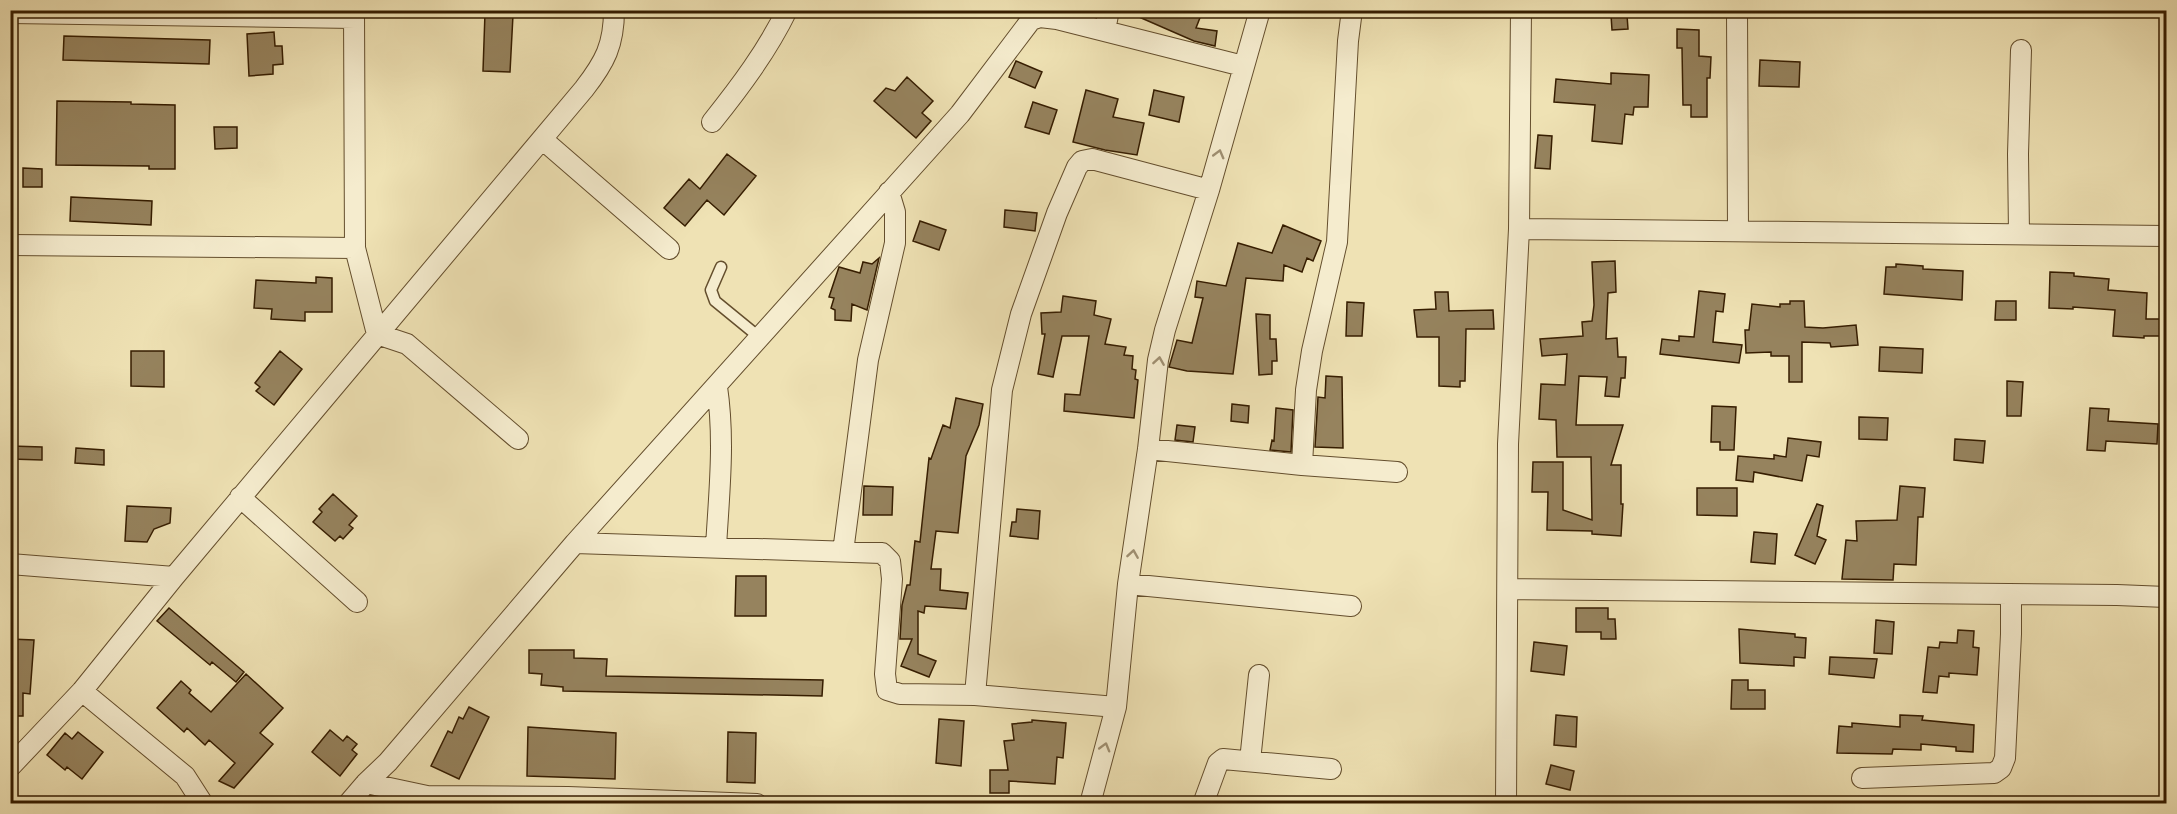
<svg xmlns="http://www.w3.org/2000/svg" width="2177" height="814" viewBox="0 0 2177 814" font-family="'Libre Bodoni',serif">
<style>
.building{fill:#96835e;stroke:#361d00;stroke-width:1.5}
.lines{fill:none;stroke-linecap:round;stroke-linejoin:round}
.service-casing{stroke:#644e2d;stroke-width:13}
.minor-casing{stroke:#644e2d;stroke-width:22}
.service{stroke:#f5ecce;stroke-width:10}
.minor{stroke:#f5ecce;stroke-width:20}
.oneway{stroke:#9f8f71}
</style>
<rect width="100%" height="100%" fill="#efe2b4"/>
<filter id="stains"><feTurbulence type="fractalNoise" baseFrequency=".00333" numOctaves="4"/><feColorMatrix values="0 0 0 0 .2 0 0 0 0 .09 0 0 0 0 .02 0 0 0 .5 -.17"/></filter>
<radialGradient id="worn" r=".72"><stop offset=".6" stop-color="#630" stop-opacity="0"/><stop offset="1" stop-color="#630" stop-opacity=".3"/></radialGradient>
<path class="building" d="M1123,10h46l16,7 2,-7h16l-7,18 21,3 -2,15 -21,-5z
M485,13l28,2 -3,57 -27,-1z
M1611,15h16l1,14 -16,1z
M1677,29l22,1v26l12,1 -1,21h-3v39h-16v-12h-8l-1,-57h-5z
M274,32l1,14h7l1,18 -10,1v9l-24,2 -2,-42z
M64,36l146,4 -1,24 -146,-4z
M1760,60l40,2 -1,25 -40,-1z
M1016,61l26,11 -7,16 -26,-11z
M1611,73l38,2 -1,32h-14l-1,8 -8,-1 -3,30 -30,-3 3,-36 -41,-3 2,-23 55,5z
M907,77l26,24 -11,12 9,8 -15,17 -42,-37 12,-13 9,3z
M1086,90l32,9 -5,18 31,6 -7,32 -32,-5 -32,-8z
M1154,90l30,7 -5,25 -30,-7z
M57,101l74,1v2l44,1v64h-26v-3l-93,-1z
M1033,102l24,8 -8,24 -24,-7z
M214,127h23v21l-22,1z
M1538,135l14,1 -2,33 -15,-1z
M727,154l29,22 -32,39 -17,-15 -22,26 -21,-18 25,-29 11,10z
M23,168l19,1v18h-19z
M71,197l81,4 -1,24 -81,-4z
M1005,210l32,3 -2,18 -31,-4z
M920,221l26,9 -7,20 -26,-9z
M1283,225l38,16 -8,20 -6,-3 -5,14 -18,-7 -1,16 -37,-3 -13,96 -46,-3 -18,-4 8,-27 15,3 11,-45 -8,-1 2,-16 29,5 12,-43 34,10z
M879,258l-12,52 -15,-6 -1,17 -16,-1v-10l-4,-2 3,-10 -5,-1 10,-30 21,6 3,-11 9,2z
M1615,261l1,31 -8,1 -2,46 11,-1 1,19h8l-1,21h-4l-2,19 -14,-1 2,-19 -28,-1 -3,49h47l-12,40h10v39h2l-2,32 -29,-2v-3l-45,-1 1,-38h-16l1,-30h30v48l29,10 -1,-63h-34l-1,-37 -17,-1 2,-35 24,1 2,-31 -25,2 -2,-17 43,-3 -1,-14 10,-1 2,-16 -2,-43z
M1896,264l27,2v3l40,2 -1,29 -78,-6 2,-27h10z
M2050,272l24,1v3l35,3 -1,11 39,3 -1,26h20v17h-22v2l-31,-2 2,-26 -42,-3v2l-24,-1z
M316,277l16,1v34h-27v9l-34,-2 1,-10 -18,-1 2,-28 60,3z
M1699,291l26,3 -2,18 -7,-1 -3,31 29,3 -3,18 -79,-9 2,-15 17,2v-5l15,1z
M1435,292h13l1,19 44,-1 1,19h-28l-1,52h-5v6l-21,-1v-49h-22l-3,-27 22,-1z
M1063,296l33,5 -2,14 17,4 -6,25 21,3 -2,8 9,1 -1,13 4,1 -1,9 3,1 -4,38 -70,-7 1,-17 15,1 9,-59h-27l-9,41 -15,-3 7,-40h-3l-1,-21 20,-1z
M1790,301h14l1,26 18,1 33,-3 2,20 -27,2 -1,-4 -28,-1v40h-13v-26h-18v-4l-25,1 -1,-23h4l3,-26 28,3v-3h10z
M1996,301h20v19h-21z
M1347,302l17,1 -2,33h-16z
M1256,314l14,1v24h6l1,22h-5v13l-13,1z
M1880,347l43,2 -1,24 -43,-2z
M131,351h33v36l-33,-1z
M280,351l22,18 -28,36 -18,-14 4,-4 -5,-4z
M1326,376l16,1 1,71 -28,-1 3,-50 7,1z
M2007,381l16,1 -2,34h-14z
M956,398l27,6 -4,21 -13,31 -8,77 -22,-2 -5,38h10l-1,21 28,3 -2,16 -41,-3 -1,7 -6,-2v43l18,7 -7,16 -28,-11 11,-27h-12l2,-34 5,-20h3l5,-44 5,1 9,-84 2,1 12,-34 7,3z
M1232,404l17,2 -1,17 -17,-2z
M1712,406l24,1 -2,43h-14v-8h-9z
M1276,408l17,2 -2,42 -21,-2 2,-10 2,1z
M2090,408l19,1 -1,12 50,3 -1,20 -51,-3 -1,10 -18,-1z
M1859,417l29,1 -1,22 -28,-1z
M1177,425l18,2 -2,15 -18,-2z
M1788,438l33,4 -2,15 -12,-2 -5,26 -48,-9 -1,10 -17,-2 2,-24 36,3v-4l12,2z
M1955,439l30,2 -2,22 -29,-3z
M11,446l31,1v13l-31,-1z
M76,448l28,2v15l-29,-2z
M864,486l29,1 -1,28h-29z
M1900,486l25,2 -2,29h-5l-2,48 -22,-1 -1,16 -51,-1 4,-39 11,1 -1,-20 41,-1z
M1697,488h40v28l-40,-1z
M333,494l24,22 -8,9 4,3 -10,11 -3,-3 -5,5 -22,-19 9,-10 -3,-3z
M1817,504l6,2 -6,30 9,4 -11,24 -20,-9z
M127,506l44,2 -1,15 -16,6 -7,13 -22,-1z
M1017,509l23,2 -2,28 -28,-3 2,-14h4z
M1754,532l23,2 -2,30 -24,-2z
M736,576h30v40h-31z
M169,608l75,64 -8,10 -24,-20 -2,3 -53,-44z
M1576,608h32v11h7l1,20h-15v-7h-25z
M1876,620l18,2 -2,32 -18,-1z
M1739,629l56,5v3l11,1 -1,20 -11,-1v9l-54,-3z
M1958,630l16,1 -1,16 6,1 -2,27 -28,-2v4l-10,-1 -2,17 -14,-1 5,-45 11,1 1,-6 17,1z
M10,639l24,1 -4,54 -7,-1v23h-13z
M1534,642l33,4 -3,29 -33,-4z
M529,650h45v8l33,1 -1,17 217,4 -1,16 -259,-5v-4l-22,-2 1,-11 -13,-1z
M1830,657l47,2 -3,19 -45,-4z
M246,674l37,34 -23,25 13,11 -39,44 -15,-7 16,-18 -26,-23 -4,5 -18,-17 -3,4 -27,-24 24,-27 10,9 -2,3 22,19z
M1732,680h16v10h17v19h-34z
M469,707l20,10 -30,62 -28,-13 17,-35 4,2 7,-16 4,2z
M1556,715l21,2 -1,30 -22,-2z
M1900,715l23,1 -1,4 52,5 -1,27 -17,-1v-4l-35,-3v6l-28,-1 -1,5 -55,-1 2,-27 13,1v-4l48,4z
M939,719l25,2 -3,45 -25,-3z
M1032,720l34,3 -3,35 -6,-1 -2,27 -46,-3v12h-19v-23h18l-4,-29 10,-1 -2,-16 20,-2z
M528,727l88,6 -1,46 -88,-3z
M330,730l13,11 4,-5 10,8 -5,6 5,4 -17,22 -28,-24z
M78,732l25,20 -21,27 -15,-12 -2,3 -18,-15 18,-22 7,6z
M728,732l28,1 -1,50 -28,-1z
M1551,765l23,6 -4,19 -24,-6z"/>
<g class="lines">
<defs>
<path id="service" d="M721,267l-10,23 4,11 44,36"/>
<path id="minor" d="M354,10l1,238 22,86 30,10 111,95
M1737,10l1,221
M10,13l344,5
M1105,30l4,-20
M712,122c28,-35 55,-71 75,-112
M542,139l127,110
M1519,229l647,7
M2019,234l-1,-80 3,-104
M10,245l345,3
M1148,449l154,16 95,7
M1302,465l4,-75 6,-39 25,-109 11,-201 4,-31
M240,497l117,105
M575,543l307,10 8,8 2,18 -7,95 2,16 13,4 75,1 141,12
M716,547c3,-53 9,-107 1,-160
M843,552l25,-192 27,-117v-31l-6,-20
M10,564l164,13
M1128,584l223,22
M1508,589l609,6 49,2
M82,691l103,85 18,28
M975,695l27,-305 19,-76 36,-101 20,-46 5,-6 10,-2 117,31
M1250,761l9,-86
M10,767l72,-76 92,-114 410,-488c21,-27 30,-44 30,-79
M1862,778l132,-5 7,-5 4,-10 6,-124v-40
M366,783l61,13 141,1 189,7
M348,804l18,-21 22,-21 187,-219 385,-429 71,-94 9,-3 17,2 186,47
M1090,804l26,-97 12,-123 20,-135 10,-89 7,-30 44,-140 51,-180
M1203,804l15,-41 5,-4 108,10
M1506,804l2,-360 11,-215 2,-219"/>
</defs>
<use href="#service" class="service-casing"/>
<use href="#minor" class="minor-casing"/>
<use href="#service" class="service"/>
<use href="#minor" class="minor"/>
</g>
<defs><path id="oneway-chevron" d="M-2-3.5L2.5 0L-2 3.5" fill="none" stroke-width="1.6" stroke-linecap="round" stroke-linejoin="round" transform="scale(1.5)"/></defs>
<g class="oneway">
<use href="#oneway-chevron" transform="translate(1219 154) rotate(-75)"/>
<use href="#oneway-chevron" transform="translate(1159 361) rotate(-81)"/>
<use href="#oneway-chevron" transform="translate(1133 554) rotate(-81)"/>
<use href="#oneway-chevron" transform="translate(1105 747) rotate(-74)"/>
</g>
<rect width="2177" height="814" fill="none" stroke="#efe2b4" stroke-width="36"/>
<rect x="12" y="12" width="2153" height="790" fill="none" stroke="#361d00" stroke-width="3"/>
<rect x="18" y="18" width="2141" height="778" fill="none" stroke="#361d00" stroke-width="1.5"/>
<rect width="100%" height="100%" filter="url(#stains)"/>
<rect width="100%" height="100%" fill="url(#worn)"/>
</svg>
